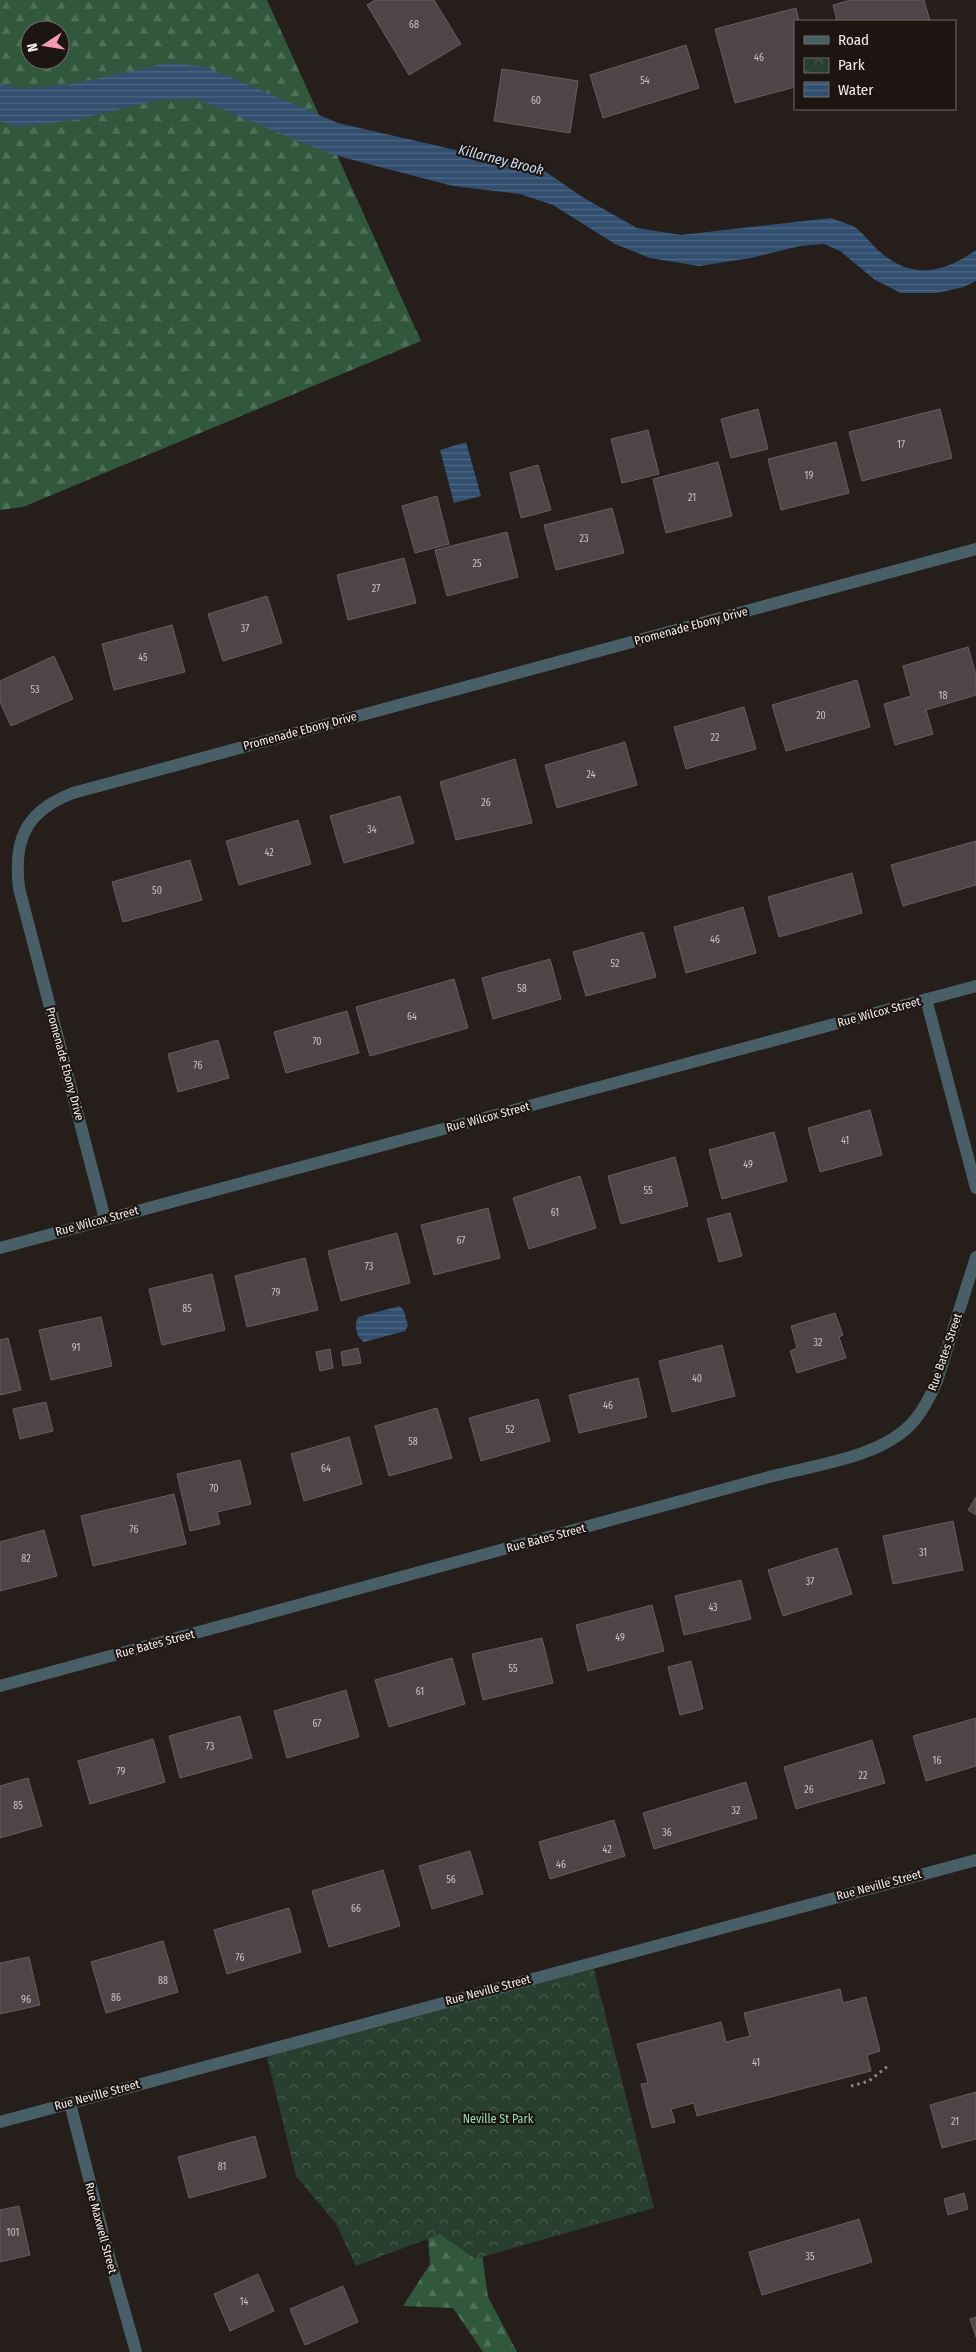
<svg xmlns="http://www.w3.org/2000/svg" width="976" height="2352" viewBox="0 0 976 2352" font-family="'Fira Sans Condensed',sans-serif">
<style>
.forest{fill:url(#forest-firs);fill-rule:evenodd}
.park{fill:url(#park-crowns)}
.water{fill:url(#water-rules)}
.building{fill:#4e4548;stroke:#675e60}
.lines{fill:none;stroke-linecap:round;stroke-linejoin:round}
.path{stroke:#8e8886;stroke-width:3;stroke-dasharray:2.5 4;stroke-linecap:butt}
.street{stroke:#495f67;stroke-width:12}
.labels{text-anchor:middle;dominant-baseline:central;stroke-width:4.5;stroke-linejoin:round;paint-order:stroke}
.number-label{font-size:10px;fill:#c8c2c2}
.street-label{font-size:12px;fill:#f1ecea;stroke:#1c1512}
.park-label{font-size:12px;fill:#9adcad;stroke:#1c1512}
.water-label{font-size:14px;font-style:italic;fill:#cadef5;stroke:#1c1512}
</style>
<defs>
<pattern id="forest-firs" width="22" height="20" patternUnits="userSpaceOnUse" patternTransform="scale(1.25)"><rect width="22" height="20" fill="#31583d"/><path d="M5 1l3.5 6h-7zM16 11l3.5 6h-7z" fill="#4f7059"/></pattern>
<pattern id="park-crowns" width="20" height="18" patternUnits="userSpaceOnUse" patternTransform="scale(1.25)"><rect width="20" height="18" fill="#283f2f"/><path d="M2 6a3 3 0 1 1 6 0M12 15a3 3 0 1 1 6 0" fill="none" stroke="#485b4d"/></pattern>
<pattern id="water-rules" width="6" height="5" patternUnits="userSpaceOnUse" patternTransform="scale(1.25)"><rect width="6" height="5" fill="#324f6f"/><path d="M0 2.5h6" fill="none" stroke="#506884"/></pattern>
</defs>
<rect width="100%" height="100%" fill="#251e1b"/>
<path class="forest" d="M0,0h267l154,341 -398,166 -23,3zM30,30h30v30h-30z
M426,2211l54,29 8,57 29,55h-34l-30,-44 -50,-2 27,-42z"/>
<path class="park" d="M592,1962l62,246 -179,51 -35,-25 -84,32 -20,-42 -40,-48 -31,-127z"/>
<path class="water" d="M169,63l37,4 132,56 205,47 41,28 53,30 44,7 150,-17c7,3 15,5 22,8 9,5 17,17 25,24 33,30 64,24 98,0v31l-12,6 -27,6h-36l-26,-13 -35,-29 -16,-7 -24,2 -49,12 -52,8 -49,-8 -35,-14 -62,-39 -33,-11 -67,-8 -123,-32 -132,-55 -40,1 -84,20 -54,7 -20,-6v-37l21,5 51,-5z
M466,442l15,54 -27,7 -14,-53z
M400,1306l4,5 4,15 -3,5 -41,11c-8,-6 -10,-16 -6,-25z"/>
<path class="building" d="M375,0h59l27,44 -52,31 -42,-70z
M851,0h73l6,21h-93l-4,-16z
M796,8l3,13h-4v66l-60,16 -20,-74z
M686,45l13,43 -96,30 -13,-43z
M502,69l76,12 -8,52 -76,-12z
M758,409l10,40 -37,9 -10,-39z
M940,409l12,49 -90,23 -13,-49z
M648,430l11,44 -37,9 -11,-44z
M836,442l13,51 -68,17 -13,-51z
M718,462l14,54 -66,17 -13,-54z
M538,465l13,45 -30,8 -11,-45z
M437,496l12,48 -34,9 -13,-47z
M612,508l12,45 -68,17 -12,-45z
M507,532l11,45 -71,19 -12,-46z
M404,558l12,45 -68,17 -11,-45z
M267,596l15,47 -59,18 -15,-47z
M172,625l13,47 -71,18 -12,-46z
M968,647l8,28v20l-50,15 7,24 -38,11 -11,-41 27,-8 -8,-30z
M54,656l19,43 -62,27 -11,-24v-21z
M857,680l13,47 -84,24 -14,-46z
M744,707l12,42 -70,20 -12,-42z
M625,742l12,43 -80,23 -12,-43z
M515,759l17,64 -76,17 -16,-58z
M400,796l14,47 -70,20 -14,-47z
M298,820l13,44 -72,21 -13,-44z
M976,841v44l-73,21 -12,-41z
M190,860l12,40 -79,22 -11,-40z
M852,873l10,40 -83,24 -11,-40z
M743,907l13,46 -70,20 -12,-46z
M643,932l13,45 -70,19 -13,-44z
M550,959l11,40 -68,20 -11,-41z
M454,979l14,49 -98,28 -14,-49z
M347,1011l12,42 -73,20 -12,-41z
M218,1040l11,38 -51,14 -10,-38z
M870,1110l12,45 -62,17 -12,-44z
M774,1132l13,49 -65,18 -13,-49z
M675,1157l13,49 -67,18 -13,-48z
M580,1176l16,52 -67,21 -16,-51z
M488,1208l12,50 -66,17 -13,-50z
M730,1213l12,43 -23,6 -12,-43z
M397,1233l13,50 -69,18 -13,-50z
M305,1258l13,52 -71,17 -12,-51z
M212,1274l13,56 -63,15 -13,-56z
M835,1313l8,22 -4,2 7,21 -49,15 -7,-22 7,-3 -6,-22z
M101,1317l11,49 -61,14 -12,-50z
M8,1338l13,52 -21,5v-55z
M722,1345l13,51 -63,16 -13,-51z
M358,1348l3,15 -18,3 -2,-14z
M330,1349l3,19 -13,3 -4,-19z
M638,1378l9,39 -68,16 -10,-38z
M538,1399l12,42 -69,20 -12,-43z
M46,1402l7,29 -33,8 -7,-30z
M437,1408l15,50 -63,18 -14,-50z
M349,1437l13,47 -58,17 -13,-47z
M240,1460l11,44 -34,8 3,12 -30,7 -13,-57z
M174,1494l12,50 -93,22 -12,-50z
M976,1497v18l-8,-5z
M953,1521l10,49 -70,14 -10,-48z
M44,1530l13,46 -57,15v-49z
M837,1548l15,46 -69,22 -15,-46z
M741,1580l10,39 -67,16 -9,-39z
M652,1605l12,46 -76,20 -12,-46z
M542,1638l11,45 -70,17 -11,-46z
M452,1658l13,46 -76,23 -14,-47z
M691,1661l12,48 -23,6 -12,-48z
M346,1690l13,47 -72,21 -13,-47z
M240,1716l12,42 -72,20 -11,-42z
M976,1718v48l-50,15 -13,-45z
M153,1739l12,43 -75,22 -12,-43z
M872,1740l13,43 -89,26 -12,-42z
M28,1778l14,48 -42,12v-52z
M746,1782l11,36 -103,31 -11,-36z
M614,1820l11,36 -75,23 -11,-37z
M470,1851l13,43 -51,15 -13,-43z
M383,1870l17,56 -71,21 -17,-56z
M289,1908l12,44 -74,22 -13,-44z
M163,1941l15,51 -72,21 -15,-51z
M29,1957l11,48 -40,9v-51z
M840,1989l3,14 23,-6 14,54 -13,4 4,16 -174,45 -3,-13 -12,3 -11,3 4,13 -23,6 -11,-44 7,-1 -11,-39 84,-22 5,20 24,-6 -6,-23z
M976,2092v47l-34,9 -12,-43z
M255,2136l11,41 -77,21 -11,-41z
M964,2193l4,16 -20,6 -4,-16z
M19,2206l11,49 -30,7v-52z
M859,2219l13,43 -110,33 -13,-43z
M258,2274l16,37 -44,20 -16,-37z
M343,2286l15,36 -53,23 -15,-36z
M976,2317v20l-6,-18z"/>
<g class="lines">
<path class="path" d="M851,2086l18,-5 19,-15"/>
<path class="street" d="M926,999l50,189
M105,1219l-86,-331c-6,-49 7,-77 54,-95l903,-244
M0,1248l976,-262
M0,1686l769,-209c45,-12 113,-19 145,-56 10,-12 17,-26 23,-40l39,-124
M70,2103l35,139 31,110
M0,2122l976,-262"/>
</g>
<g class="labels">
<g class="number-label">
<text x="414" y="25">68</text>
<text x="759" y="58">46</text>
<text x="645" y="81">54</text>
<text x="536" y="101">60</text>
<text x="901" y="445">17</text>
<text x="809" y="476">19</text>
<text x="692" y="498">21</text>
<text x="584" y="539">23</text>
<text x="477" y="564">25</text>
<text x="376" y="589">27</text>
<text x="245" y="629">37</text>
<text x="143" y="658">45</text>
<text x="35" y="690">53</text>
<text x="943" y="696">18</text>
<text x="821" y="716">20</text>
<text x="715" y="738">22</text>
<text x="591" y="775">24</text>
<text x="486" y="803">26</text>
<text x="372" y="830">34</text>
<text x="269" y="853">42</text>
<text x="157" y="891">50</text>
<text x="715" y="940">46</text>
<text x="615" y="964">52</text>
<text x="522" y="989">58</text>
<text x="412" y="1017">64</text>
<text x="317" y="1042">70</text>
<text x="198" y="1066">76</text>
<text x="845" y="1141">41</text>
<text x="748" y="1165">49</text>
<text x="648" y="1191">55</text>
<text x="555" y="1213">61</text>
<text x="461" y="1241">67</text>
<text x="369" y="1267">73</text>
<text x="276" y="1293">79</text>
<text x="187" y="1309">85</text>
<text x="818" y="1343">32</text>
<text x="76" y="1348">91</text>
<text x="697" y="1379">40</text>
<text x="608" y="1406">46</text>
<text x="510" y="1430">52</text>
<text x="413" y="1442">58</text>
<text x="326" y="1469">64</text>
<text x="214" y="1489">70</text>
<text x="134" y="1530">76</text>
<text x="923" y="1553">31</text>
<text x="26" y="1559">82</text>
<text x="810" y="1582">37</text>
<text x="713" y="1608">43</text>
<text x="620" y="1638">49</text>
<text x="513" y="1669">55</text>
<text x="420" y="1692">61</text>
<text x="317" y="1724">67</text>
<text x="210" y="1747">73</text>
<text x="937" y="1761">16</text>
<text x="121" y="1772">79</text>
<text x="863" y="1776">22</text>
<text x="809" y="1790">26</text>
<text x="18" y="1806">85</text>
<text x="736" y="1811">32</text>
<text x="667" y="1833">36</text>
<text x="607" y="1850">42</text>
<text x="561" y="1865">46</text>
<text x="451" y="1880">56</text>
<text x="356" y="1909">66</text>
<text x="240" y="1958">76</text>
<text x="163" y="1981">88</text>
<text x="116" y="1998">86</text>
<text x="26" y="2000">96</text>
<text x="756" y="2063">41</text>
<text x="955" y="2122">21</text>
<text x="222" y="2167">81</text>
<text x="13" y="2233">101</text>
<text x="810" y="2257">35</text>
<text x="244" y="2302">14</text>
</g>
<g class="street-label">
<text transform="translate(691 626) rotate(-15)">Promenade Ebony Drive</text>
<text transform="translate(300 731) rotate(-15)">Promenade Ebony Drive</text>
<text transform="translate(879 1012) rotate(-15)">Rue Wilcox Street</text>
<text transform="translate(65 1064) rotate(75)">Promenade Ebony Drive</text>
<text transform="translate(488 1117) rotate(-15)">Rue Wilcox Street</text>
<text transform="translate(97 1221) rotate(-15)">Rue Wilcox Street</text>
<text transform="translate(945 1352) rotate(-71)">Rue Bates Street</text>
<text transform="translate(546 1538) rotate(-15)">Rue Bates Street</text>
<text transform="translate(155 1644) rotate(-15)">Rue Bates Street</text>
<text transform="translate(879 1885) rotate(-15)">Rue Neville Street</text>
<text transform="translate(488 1990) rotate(-15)">Rue Neville Street</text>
<text transform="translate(97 2095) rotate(-15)">Rue Neville Street</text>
<text transform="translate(101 2228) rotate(75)">Rue Maxwell Street</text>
</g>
<g class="park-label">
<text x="498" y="2119">Neville St Park</text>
</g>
<g class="water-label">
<text transform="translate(501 160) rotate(14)">Killarney Brook</text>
</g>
</g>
<rect x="794" y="20" width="162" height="90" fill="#1c1512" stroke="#716b68"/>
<rect x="804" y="36" width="25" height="8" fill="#495f67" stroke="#716b68"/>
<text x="838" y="45" font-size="15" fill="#f1ecea">Road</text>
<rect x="804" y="58" width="25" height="15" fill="url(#park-crowns)" stroke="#716b68"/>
<text x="838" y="70" font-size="15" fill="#f1ecea">Park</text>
<rect x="804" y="82" width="25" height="15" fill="url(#water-rules)" stroke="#716b68"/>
<text x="838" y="95" font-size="15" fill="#f1ecea">Water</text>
<g transform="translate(45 45) rotate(258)"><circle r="24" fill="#1c1512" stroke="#716b68"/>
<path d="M0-4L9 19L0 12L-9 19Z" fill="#f19ab1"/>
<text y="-8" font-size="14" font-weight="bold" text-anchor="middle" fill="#f1ecea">N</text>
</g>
</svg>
